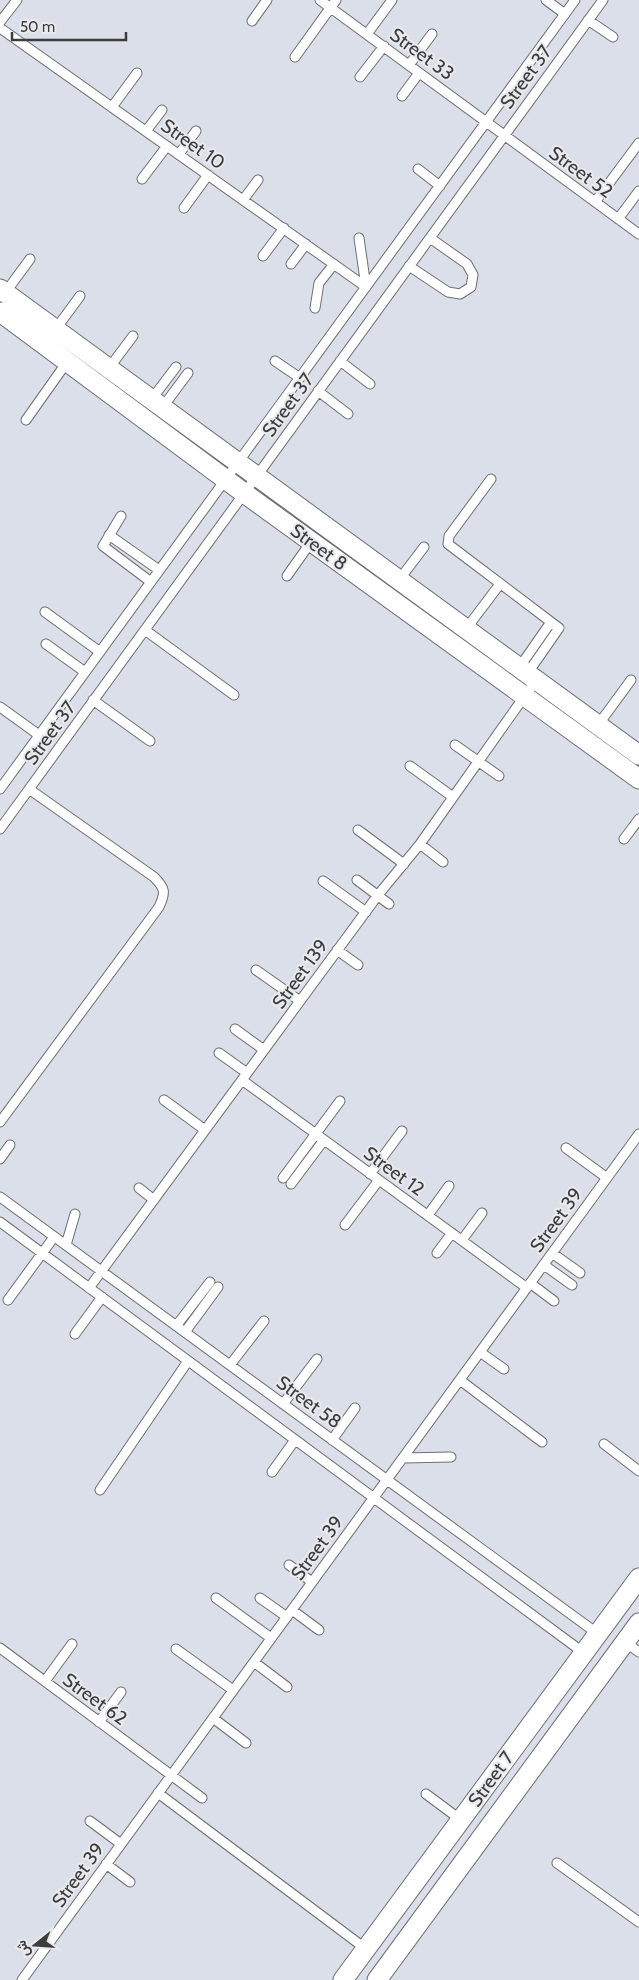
<svg xmlns="http://www.w3.org/2000/svg" width="639" height="1980" viewBox="0 0 639 1980" font-family="Cabin,Vazirmatn,sans-serif">
<style>
.built{fill:#dbdfe9}
.lines{fill:none;stroke-linecap:round;stroke-linejoin:round}
.service-casing{stroke:#6e6f72;stroke-width:11}
.minor-casing{stroke:#6e6f72;stroke-width:21}
.service{stroke:#fff;stroke-width:9}
.minor{stroke:#fff;stroke-width:19}
.labels{text-anchor:middle;dominant-baseline:central;stroke-width:4;stroke-linejoin:round;paint-order:stroke}
.street-label{font-size:19px;fill:#3c3c3e;stroke:#e9eaed}
</style>
<rect width="100%" height="100%" fill="#e9eaed"/>
<path class="built" d="M0,0h639v1980h-639z"/>
<g class="lines">
<defs>
<path id="service" d="M320,0l319,234
M546,0l19,14
M588,20l25,17
M252,21l15,-21
M0,22l17,-22
M0,28l366,259
M367,34l25,-34
M295,57l41,-57
M409,65l23,-31
M360,77l24,-31
M402,96l17,-23
M112,107l25,-34
M146,131l16,-21
M179,154l17,-23
M418,169l22,17
M142,179l25,-33
M243,200l15,-20
M595,202l44,-59
M184,208l24,-33
M618,219l21,-28
M359,238l7,49
M263,256l21,-28
M291,264l15,-20
M409,266l39,26 12,2 11,-7 2,-12 -6,-11 -37,-26
M5,293l25,-34
M315,308l4,-25 15,-19
M55,330l25,-34
M275,361l25,17
M340,361l30,23
M109,368l24,-32
M318,391l30,23
M151,400l25,-33
M162,408l26,-35
M26,420l41,-58
M491,479l-42,57 -1,8 111,84 -32,46
M121,516l-18,30 48,36
M109,535l50,35
M287,576l24,-34
M399,580l25,-33
M45,612l55,40
M466,629l34,-45
M145,630l89,65
M46,644l39,28
M519,668l32,-46
M93,700l57,41
M0,707l39,28
M598,725l33,-45
M455,745l44,31
M410,766l43,31
M0,789l575,-789
M0,829l603,-829
M358,830l46,34
M624,839l15,-20
M420,844l23,18
M357,880l32,24
M323,881l43,31
M337,950l21,15
M256,970l44,31
M235,1029l29,21
M219,1053l28,20
M242,1080l285,208
M164,1100l41,30
M0,1122l159,-215c7,-15 6,-19 -5,-30l-125,-88
M566,1148l41,30
M0,1159l10,-14
M370,1174l32,-43
M283,1178l57,-77
M291,1184l33,-44
M139,1188l15,12
M0,1197l598,437
M428,1215l21,-29
M0,1222l584,431
M345,1225l34,-45
M462,1240l20,-27
M66,1245l9,-31
M437,1253l15,-20
M552,1253l28,20
M544,1265l28,20
M530,1283l24,18
M89,1288l289,-393 42,-51 116,-164
M8,1300l46,-63
M176,1326l34,-44
M185,1332l33,-45
M75,1334l27,-37
M480,1352l24,17
M230,1365l34,-44
M460,1380l82,62
M283,1404l34,-45
M332,1440l23,-32
M604,1444l35,27
M403,1458l48,-1
M272,1472l23,-32
M100,1490l88,-129
M289,1565l23,17
M216,1598l55,40
M260,1598l27,19
M292,1610l27,20
M625,1642l14,10
M0,1648l202,150
M176,1649l57,41
M254,1662l33,25
M45,1681l27,-37
M213,1718l33,25
M99,1722l22,-30
M158,1793l208,156
M426,1794l35,26
M90,1821l31,23
M557,1863l82,59
M106,1864l24,18
M22,1980l617,-846"/>
<path id="minor" d="M0,289l639,466
M0,312l244,181 395,286
M343,1980l296,-402
M377,1980l262,-357"/>
</defs>
<use href="#service" class="service-casing"/>
<use href="#minor" class="minor-casing"/>
<use href="#service" class="service"/>
<use href="#minor" class="minor"/>
</g>
<g class="labels">
<g class="street-label">
<text transform="translate(422 54) rotate(36)">Street 33</text>
<text transform="translate(526 77) rotate(-54)">Street 37</text>
<text transform="translate(193 144) rotate(35)">Street 10</text>
<text transform="translate(581 172) rotate(36)">Street 52</text>
<text transform="translate(288 405) rotate(-54)">Street 37</text>
<text transform="translate(319 547) rotate(36)">Street 8</text>
<text transform="translate(50 733) rotate(-54)">Street 37</text>
<text transform="translate(300 974) rotate(-54)">Street 139</text>
<text transform="translate(394 1171) rotate(36)">Street 12</text>
<text transform="translate(556 1220) rotate(-54)">Street 39</text>
<text transform="translate(309 1402) rotate(36)">Street 58</text>
<text transform="translate(317 1548) rotate(-54)">Street 39</text>
<text transform="translate(95 1699) rotate(36)">Street 62</text>
<text transform="translate(491 1779) rotate(-54)">Street 7</text>
<text transform="translate(78 1875) rotate(-54)">Street 39</text>
</g>
</g>
<g transform="translate(35 1945) rotate(253)" stroke="#e9eaed" stroke-width="4" paint-order="stroke">
<path d="M0-4L9 19L0 12L-9 19Z" fill="#3c3c3e"/>
<text y="-8" font-size="14" font-weight="bold" text-anchor="middle" fill="#3c3c3e">ش</text>
</g>
<path d="M12 32v8h114v-8" fill="none" stroke="#3c3c3e" stroke-width="2.5"/>
<text x="20" y="32" font-size="15" fill="#3c3c3e" stroke="#e9eaed" stroke-width="4" paint-order="stroke">50 m</text>
</svg>
